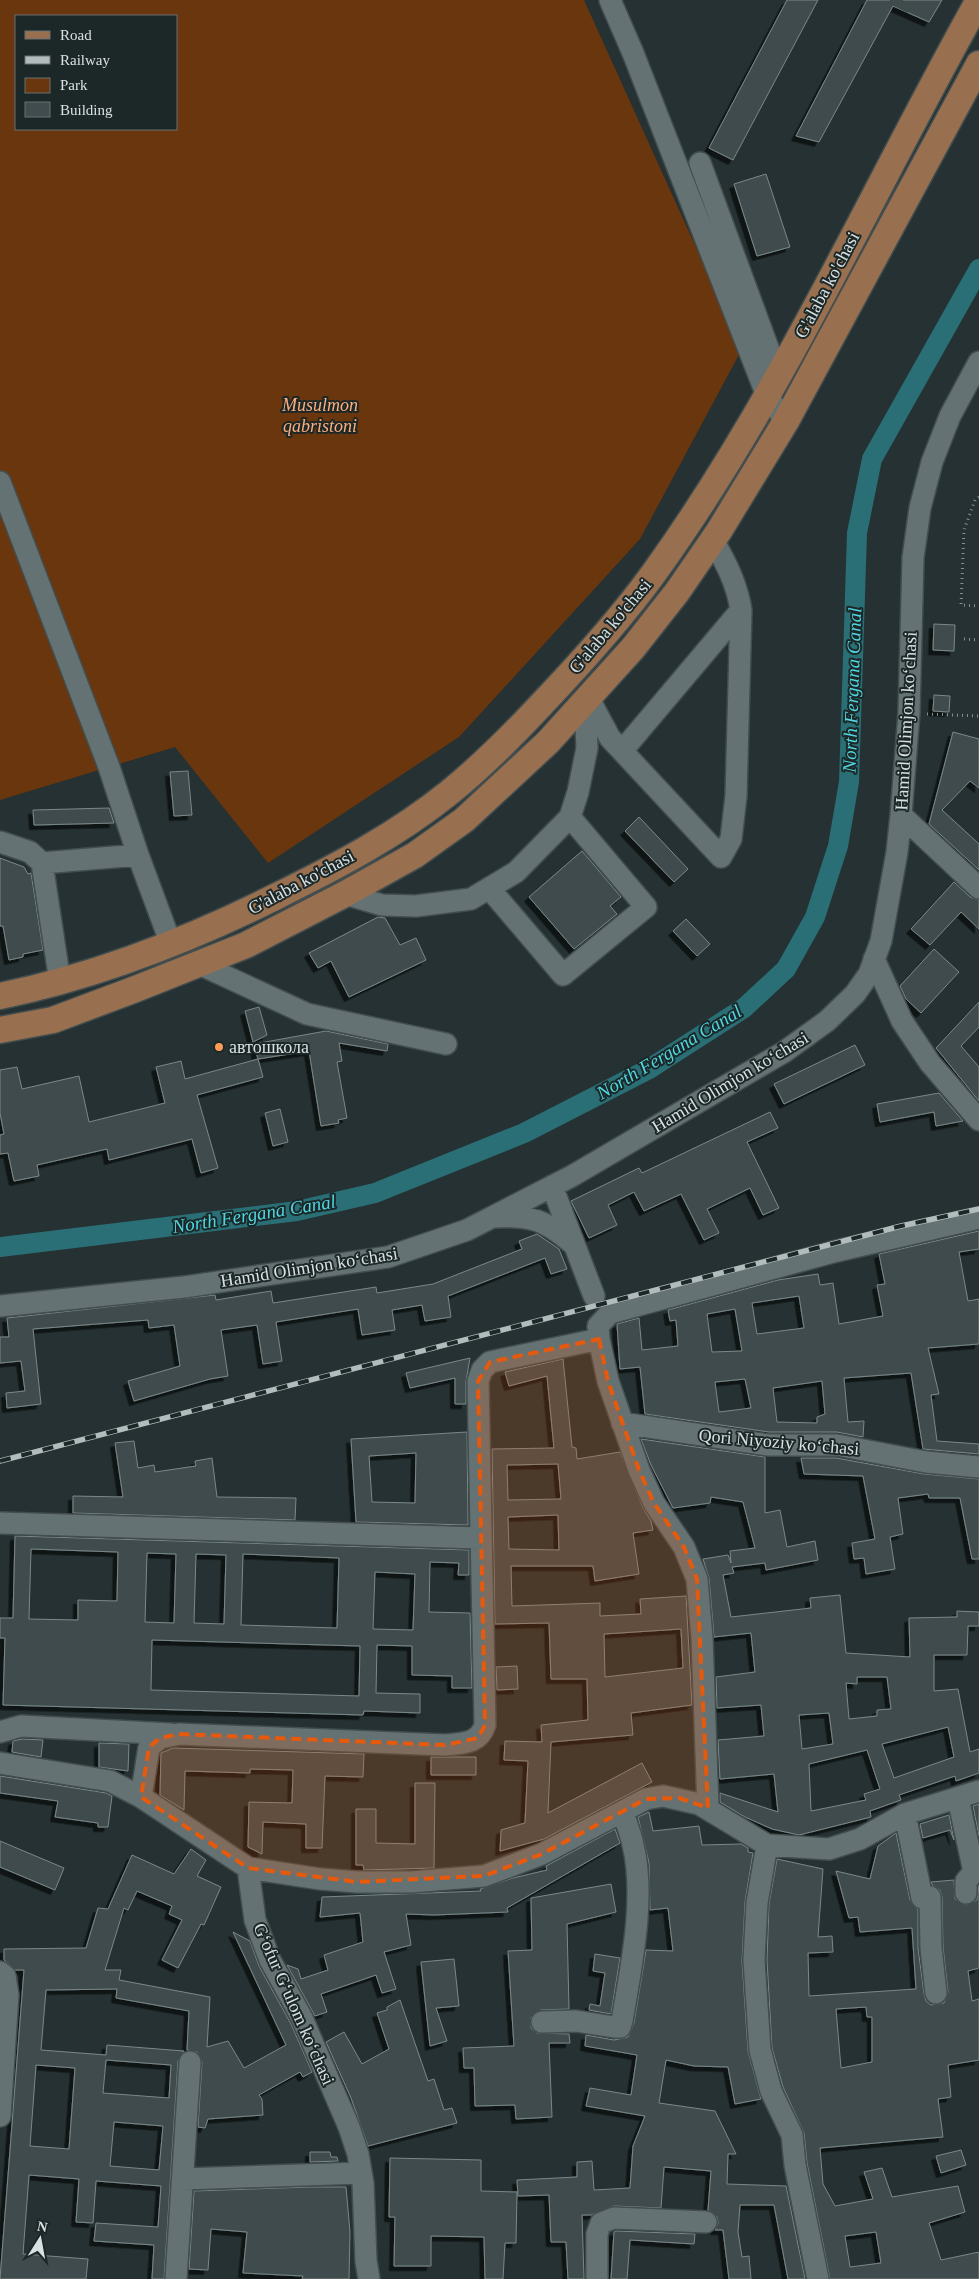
<svg xmlns="http://www.w3.org/2000/svg" width="979" height="2279" viewBox="0 0 979 2279" font-family="'Times New Roman',serif">
<style>
.green{fill:#6a360e;fill-rule:evenodd}
.lines{fill:none;stroke-linecap:round;stroke-linejoin:round}
.canal{stroke:#2a6f75;stroke-width:20}
.building{fill:#404c4d;stroke:#7a8889;fill-rule:evenodd;filter:url(#shadow)}
.minor-tunnel{stroke:#404b4c;stroke-width:21;stroke-dasharray:21 11;stroke-linecap:butt}
.minor-casing{stroke:#434d4e;stroke-width:24}
.major-casing{stroke:#434d4e;stroke-width:29}
.path{stroke:#879091;stroke-width:3;stroke-dasharray:1 4;stroke-linecap:butt}
.minor{stroke:#657273;stroke-width:21}
.major{stroke:#987050;stroke-width:26}
.rail-casing{stroke:#b3bcbd;stroke-width:5.5}
.rail{stroke:#1c2728;stroke-width:4;stroke-dasharray:11;stroke-linecap:butt}
.marked{fill:#e8590c;fill-opacity:0.2;stroke:#e8590c;stroke-width:4;stroke-dasharray:10 6;stroke-linejoin:round}
.poi-dot{fill:#fe9c57;stroke:#1c2728;stroke-width:2}
.labels{text-anchor:middle;dominant-baseline:central;stroke-width:4;stroke-linejoin:round;paint-order:stroke}
.street-label{font-size:18px;fill:#d9e0e1;stroke:#1c2728}
.park-label{font-size:18px;font-style:italic;fill:#feae7a;stroke:#1c2728}
.poi-label{font-size:18px;fill:#d9e0e1;stroke:#1c2728;text-anchor:start}
.water-label{font-size:19px;font-style:italic;fill:#4fd6e1;stroke:#1c2728}
</style>
<defs>
<filter id="shadow"><feDropShadow dx="-4.5" dy="4.5" stdDeviation="0" flood-color="#0009"/></filter>
</defs>
<rect width="100%" height="100%" fill="#253132"/>
<path class="green" d="M0,0h584l158,349 -102,190 -181,198 -191,126 -93,-116 -175,53zM16,16h160v113h-160z"/>
<g class="lines">
<path class="canal" d="M0,1247l297,-36 78,-18 149,-60 125,-64 95,-61 42,-39 29,-52 23,-71 11,-64 8,-249 15,-74 107,-190"/>
</g>
<path class="building" d="M787,0h31l-85,160 -24,-12z
M867,0h75l-13,22 -36,-16 -74,136 -23,-6z
M766,174l24,73 -33,9 -23,-72z
M934,624l21,1 -1,26 -21,-1z
M934,695l16,1 -1,16 -16,-1z
M953,732l26,7v49l-9,-7 -28,29 37,34v26l-50,-46z
M188,771l4,44 -18,1 -4,-44z
M109,808l5,15 -80,2 -1,-15z
M639,817l49,52 -14,13 -49,-51z
M582,851l39,46 -11,9 7,8 -43,35 -45,-52z
M0,858l24,9 4,7 3,-1 12,77 -20,4v3l-14,3 -6,-34h-3z
M954,882l16,15 9,3v29l-18,-17 -31,33 -19,-16z
M378,917l7,1 15,27 16,-7 10,22 -77,37 -18,-36 -13,7 -9,-15z
M686,919l24,25 -13,12 -24,-25z
M934,949l25,23 -38,41 -15,-14 -6,-13z
M979,1002v25l-18,19 18,21v34l-43,-53z
M259,1007l8,28 -14,7 -8,-31z
M326,1031l62,13 -1,7 -48,-8 3,18 -5,1 10,56 -9,2 1,3 -18,3 -12,-75 -51,8 -4,-15z
M855,1045l10,20 -81,39 -10,-20z
M258,1059l5,18 -66,18 21,73 -17,5 -9,-34 -83,21 -2,-11 -70,16 2,11 -25,5 -6,-28 -8,1v-19l4,-1 -4,-21v-43l17,-3 5,22 57,-13 10,46 76,-19 -9,-36 25,-6 4,18z
M939,1093l24,28 -27,5 -2,-14 -54,10 -3,-18z
M280,1109l8,33 -15,4 -8,-33z
M770,1112l8,16 -31,14 32,66 -16,7 -13,-27 -43,21 12,24 -15,7 -23,-46 -37,17 -10,-19 -26,13 9,20 -28,13 -18,-37 68,-33 3,5z
M979,1231v18l-20,3 9,49 11,-2v45l-51,4 11,46 -8,1 6,46 42,3v10l-56,-5 -12,-76 -67,5 4,44 16,-1 -1,16 -26,-5h-68l-124,-18 -5,-47 -20,2 -3,-45 22,-6 3,32 36,-4 -2,-26 -6,1 -2,-11 110,-30 40,-6 2,11 13,-2 6,41 44,-8 -6,-31 8,-1 -6,-30zM799,1296l5,32 -47,6 -5,-31zM735,1309l7,42 -30,1 -5,-38zM745,1379l6,29 -32,4 -4,-30zM822,1381l3,33 -8,3v6l-40,-1 -4,-34z
M537,1234l22,15 8,20 -16,5 -6,-16 -97,38 3,21 -26,4 -3,-16 -30,5 3,20 -33,5 -4,-26 -82,13 6,39 -19,3 -6,-39 -36,5 7,46 -18,3 -76,22 -6,-20 52,-15 -6,-41 -25,3 -1,-8 -115,9 8,75 -34,4 -1,-15 19,-2 -4,-30 -21,2v-26h9l-2,-19 208,-23 1,5 55,-9 2,12 103,-16 1,6 56,-9 89,-35 -3,-8z
M470,1358l-4,23v23h-11v-26l-45,10 -4,-15z
M563,1359l9,88 4,1 1,11 43,-7 23,56 8,13 2,9 -20,3 6,41 -44,7 -2,-15h-82l1,40 88,-3v13l41,-2 -1,-15 46,-3 6,109 -61,8 2,22 -82,7 -3,71 94,-50 10,19 -108,57 -44,12 1,-21 24,-7 3,-62 -24,-1 1,-19 37,1 -1,-17 47,-5 -1,-41h-36l-2,-56 -54,1 -3,-175 62,-1 -7,-72 -38,10 -4,-14zM558,1464l3,35 -53,1 -1,-35zM558,1515l1,35 -50,-1 -1,-32zM681,1629l2,39 -78,9 -1,-43z
M467,1432l1,93 -112,-3 -5,-83zM416,1453l-1,50 -43,-1 -3,-46z
M641,1439l124,18v56l15,-3 7,37 28,-6 3,19 -52,10 -1,-7 -33,4 2,6 -11,2 8,42 80,-9 -1,-10 30,-3 6,58 64,4 -1,-39 48,-1v-6l22,1v14h-11l-1,29h-33v36l24,-2 12,63 9,-3v24l-23,8 -1,-5 -56,19 2,5 -31,11 1,6 -72,18 -27,-6 -27,-12 -25,-15v-9l58,19 -4,-38 -54,5 -2,-39 46,-4 -3,-31 -44,3 -1,-31 39,-5 -4,-39 -37,4 -5,-59 -6,-19 25,-4 3,8 -1,-12 25,-3 -12,-46 -32,-5 -1,6 -37,5 -22,-43zM857,1677h30l4,32 -14,1v6l-28,3 -3,-36 11,1zM829,1713l4,31 -31,5 -3,-34zM948,1727l6,30 -60,21 -12,-34zM867,1750l13,39 -16,5 2,6 -55,11 -2,-47z
M134,1441l4,27 16,-3 1,7 41,-6 -1,-5 17,-3 5,39 79,1 -1,22 -222,-7v-17l50,1 -8,-54z
M801,1458h35l88,16 55,5v80h-7l-12,-61h-31l-1,-4 -30,4 5,36 -13,3 5,32 -29,5 -2,-16 -10,1 -2,-16 23,-4 -12,-63 -59,-2z
M15,1536l454,14v25h-11l1,-12 -29,-1 -1,50 41,1 2,75h-20v-12l-40,-1v-29l-35,-1 -1,48 44,1v19l-56,-2 -1,4 -360,-10 2,-67h-5v-20h13zM31,1549l87,3 -1,49 -39,-1v20l-49,-1zM147,1553l29,1 -2,69 -29,-1zM196,1554l30,1 -2,69 -30,-1zM243,1554l96,4 -2,70 -96,-3zM375,1572l40,2 -2,56 -40,-1zM152,1640l208,6 -1,50 -208,-6z
M517,1666l1,23 -21,1 -1,-23z
M22,1739l21,1 -2,17 -29,-5 1,-11z
M99,1743l30,1 -1,27 -29,-4z
M173,1748l191,6 -1,23 -38,-1 -3,72h-16v-24l-43,-2 -1,32 -14,-7 1,-45 43,1 1,-33 -43,-1v4l-65,-2 -1,39 -24,-15 1,-42z
M431,1757h45v18h-45z
M0,1776l106,17 6,3 -4,31h-10v-4l-43,-6 3,-16 -58,-8z
M415,1783h20l-1,85 -70,2 -1,-5h-7v-56h20v34l39,1z
M979,1804v32l-6,-30z
M649,1812l4,19 46,-5 3,19 39,-1 7,4v4l5,1 -8,49 -3,59 6,90 13,48 -26,5 -7,-37 -34,-1 -28,-6 -7,43 56,8 21,43h-8l-1,30 59,2 19,93h-17l-14,-74h-34l-2,27 4,25 7,-1 2,23h-22l-6,-49h-8l3,-7 -1,-6 -9,-7 3,-39 -47,-4 -3,41 -47,-2 -23,9h-9l2,64h-16l-2,-37h-15l-2,-47 -31,1 -1,-16 60,-3v-15l15,-1 2,29 36,-2 3,-42 12,-30 -59,-10 4,-18 41,7 6,-40 -52,-9 1,-11 28,5 14,-3 6,-14 12,-73 27,1 -5,-43 -18,2 -1,-47 -11,-46z
M949,1815l5,25 -4,-10 -27,8 -3,-14z
M615,1829l5,14 -113,65 1,4 -74,3 -28,-1 5,31 -27,7 12,37 -14,4 -6,-18 -55,19 6,18 -12,4 -28,-51 11,4 3,10 27,-9 -4,-15 39,-13 -3,-29 -40,4 2,-20 159,-6 -1,-2 33,-11 34,-8 -1,-4z
M896,1833l14,67 8,10v38l6,46 2,7 5,4 13,-2 4,-11 -5,-45 -1,-50 -2,-7 -8,-5 -1,-3 23,-2 1,19 11,6 11,-5 2,-15v83l-11,3 4,30 7,-2v61l-31,5 3,32 -13,2 5,38 -123,11 3,36 12,22 38,-7 -9,-27 18,-4 10,29 66,-11 7,26 -36,11 12,37 38,-8v27h-149l-23,-116 -3,-30 -21,-46 -11,-39 -5,-88 2,-56 8,-45 46,10 -5,68 14,-1 1,16 -25,1 1,43 107,-7 -4,-61 -52,4 -2,-15 -9,1 -13,-47 34,8 8,-33zM866,2007l1,10h5v45l-31,6 -5,-59zM876,2232l5,31 -31,4 -5,-31z
M0,1841l64,27 -9,22 -55,-23z
M191,1849l15,11 -9,16 24,11 -17,38 -3,-1 -23,44 -16,-8 20,-40 -13,-6 3,-8 -35,-15 -9,19 -4,-2 -19,62h16l-2,10 91,17 -3,50 21,-6 16,27 42,-23 -53,-113 17,9 9,25 32,58 21,48 -9,5 -3,-5 -41,23 3,4 1,16 -55,4 -3,9 -7,-1 4,-65 -5,-10 -10,-2 2,-39 -73,-13 1,-9 -71,1 -5,60 65,5 1,-10 77,6 -6,10 -14,218h-12l2,-34 -60,-4 2,-18 62,4 3,-41 -65,-5 -3,42 -17,-1 3,-43 -50,-4 -6,79 65,5 -2,20h-86l24,-309h-9l-11,-10v-11l82,-1 12,-40 10,1 24,-54 42,19zM106,2060l65,5 -2,33 -66,-5zM36,2065l39,3 -6,81 -39,-3zM114,2122l49,4 -4,44 -49,-4z
M611,1884l5,28 -49,12 2,85 -28,1 -10,7v11l6,5 32,1 1,9h-21l3,74 -36,2 -1,-14 -40,1 -1,-38h-10l-1,-20 51,-2 -6,-95 24,-1 -1,-52z
M595,1954l25,4 -9,56 -22,-4 1,-6 10,2 5,-33 -12,-2z
M454,1959l5,47 -23,2 11,33 -17,5 -9,-84z
M400,2000l28,81 6,-2 10,31 8,-2 5,15 -89,23 -17,-48 -25,-56 18,-10 18,32 27,-15 -12,-36 10,-3v-3z
M961,2150l5,15 -25,8 -5,-17z
M310,2152h20l1,5h6l1,4 -28,1z
M390,2158l91,2v31l36,1 -1,51h-11l-2,36h-18l-1,-42 -53,-1v30h-37l1,-49h-6z
M310,2187h36l4,45 -1,47h-47l1,-3 -60,-3 4,-41 -36,-3 -3,41 -19,-1 5,-78z
M616,2231l79,3 -1,10 -64,-4 -3,39h-16l3,-47z"/>
<g class="lines">
<path class="minor-tunnel" d="M898,8l4,-8"/>
<defs>
<path id="minor" d="M610,0l23,53 134,343 19,25
M700,163l78,212
M0,482l109,285 29,88
M589,699l21,39 111,119 10,-18 5,-43 5,-186
M622,751l119,-141c-4,-26 -15,-47 -28,-70
M901,815l78,73
M0,842l30,10 12,11
M489,888l74,87 83,-68 -76,-90
M345,894l37,11 34,1 55,-7 45,-27 54,-55 8,-25 9,-44 -2,-45
M874,959l28,62 28,42 49,57
M199,964l108,50 139,30
M60,982l-18,-119 96,-8 33,89
M552,1186l42,110
M494,1217c38,-2 51,3 79,27
M0,1306l184,-19 204,-30 79,-27 105,-54 212,-124 43,-31 28,-27 14,-20 12,-33 16,-89 4,-37 8,-102 4,-155 7,-50 12,-46 18,-46 29,-54
M599,1339l-1,-13 12,-13 223,-61 146,-34
M622,1423l146,22h69l89,17 53,5
M0,1523l479,15
M0,1732l21,-6 150,8
M0,1763l110,18 31,16 107,71 72,11 37,3h54l73,-6 58,-22 104,-55 17,-3 36,8 68,41 62,4 31,-10 45,-25 74,-23
M141,1797l8,-50 11,-9 19,-4 266,11c18,-2 34,-1 40,-20l-7,-344 4,-11 8,-8 109,-23 9,42 31,89 15,33 30,44 13,32 5,59 6,170
M958,1798l16,74 -8,9v12
M905,1814l17,84 8,-1 1,51 5,45
M767,1845l-10,58 -3,57 6,90 11,41 21,44 3,30 23,114
M248,1868l7,52 15,40 32,58 47,109 9,27 5,29 3,78 3,18
M0,1972l5,4 3,19 -8,121
M542,2022l34,-1 38,6h6l2,-6c9,-54 24,-123 11,-176 -2,-11 -7,-22 -10,-33
M184,2179l177,-6
M176,2279l14,-217
M597,2279v-45l4,-11 13,-5 92,4"/>
<path id="major" d="M0,996c96,-20 187,-55 275,-99 61,-30 122,-62 175,-105 32,-26 62,-56 90,-86 40,-42 80,-86 114,-133 129,-179 218,-382 325,-573
M0,1030l53,-10 80,-30 113,-45 99,-51 70,-39 49,-35 84,-78 85,-94 44,-56 42,-61 67,-110 193,-357"/>
</defs>
<use href="#minor" class="minor-casing"/>
<use href="#major" class="major-casing"/>
<path class="path" d="M979,497l-4,3 -11,30 -3,75 18,1
M964,639l15,1
M927,714l52,2"/>
<use href="#minor" class="minor"/>
<use href="#major" class="major"/>
<defs>
<path id="rail" d="M0,1461l901,-235 78,-17"/>
</defs>
<use href="#rail" class="rail-casing"/>
<use href="#rail" class="rail"/>
</g>
<path class="marked" d="M599,1339l9,42 31,89 15,33 30,44 13,32 11,229 -29,-10 -33,1 -104,55 -58,22 -127,6 -109,-14 -107,-71 8,-50 11,-9 19,-4 266,11 33,-7 7,-13 -7,-344 12,-19z"/>
<circle class="poi-dot" cx="219" cy="1047" r="5"/>
<g class="labels">
<g class="street-label">
<text transform="translate(827 285) rotate(-62)">G'alaba ko'chasi</text>
<text transform="translate(610 626) rotate(-50)">G'alaba ko'chasi</text>
<text transform="translate(906 721) rotate(-87)">Hamid Olimjon koʻchasi</text>
<text transform="translate(301 882) rotate(-28)">G'alaba ko'chasi</text>
<text transform="translate(730 1082) rotate(-31)">Hamid Olimjon koʻchasi</text>
<text transform="translate(309 1267) rotate(-9)">Hamid Olimjon koʻchasi</text>
<text transform="translate(779 1442) rotate(5)">Qori Niyoziy koʻchasi</text>
<text transform="translate(294 2004) rotate(66)">Gʻofur Gʻulom koʻchasi</text>
</g>
<g class="park-label">
<text x="320" y="405">Musulmon<tspan x="320" dy="21">qabristoni</tspan></text>
</g>
<g class="poi-label">
<text x="229" y="1047">автошкола</text>
</g>
<g class="water-label">
<text transform="translate(852 690) rotate(-88)">North Fergana Canal</text>
<text transform="translate(669 1052) rotate(-31)">North Fergana Canal</text>
<text transform="translate(254 1214) rotate(-9)">North Fergana Canal</text>
</g>
</g>
<rect x="15" y="15" width="162" height="115" fill="#1c2728" stroke="#687172"/>
<rect x="25" y="31" width="25" height="8" fill="#987050" stroke="#687172"/>
<text x="60" y="40" font-size="15" fill="#d9e0e1">Road</text>
<rect x="25" y="56" width="25" height="8" fill="#b3bcbd" stroke="#687172"/>
<text x="60" y="65" font-size="15" fill="#d9e0e1">Railway</text>
<rect x="25" y="78" width="25" height="15" fill="#6a360e" stroke="#687172"/>
<text x="60" y="90" font-size="15" fill="#d9e0e1">Park</text>
<rect x="25" y="102" width="25" height="15" fill="#404c4d" stroke="#687172"/>
<text x="60" y="115" font-size="15" fill="#d9e0e1">Building</text>
<g transform="translate(40 2239) rotate(11)" stroke="#1c2728" stroke-width="4" paint-order="stroke">
<path d="M0-4L9 19L0 12L-9 19Z" fill="#d9e0e1"/>
<text y="-8" font-size="14" font-weight="bold" text-anchor="middle" fill="#d9e0e1">N</text>
</g>
</svg>
